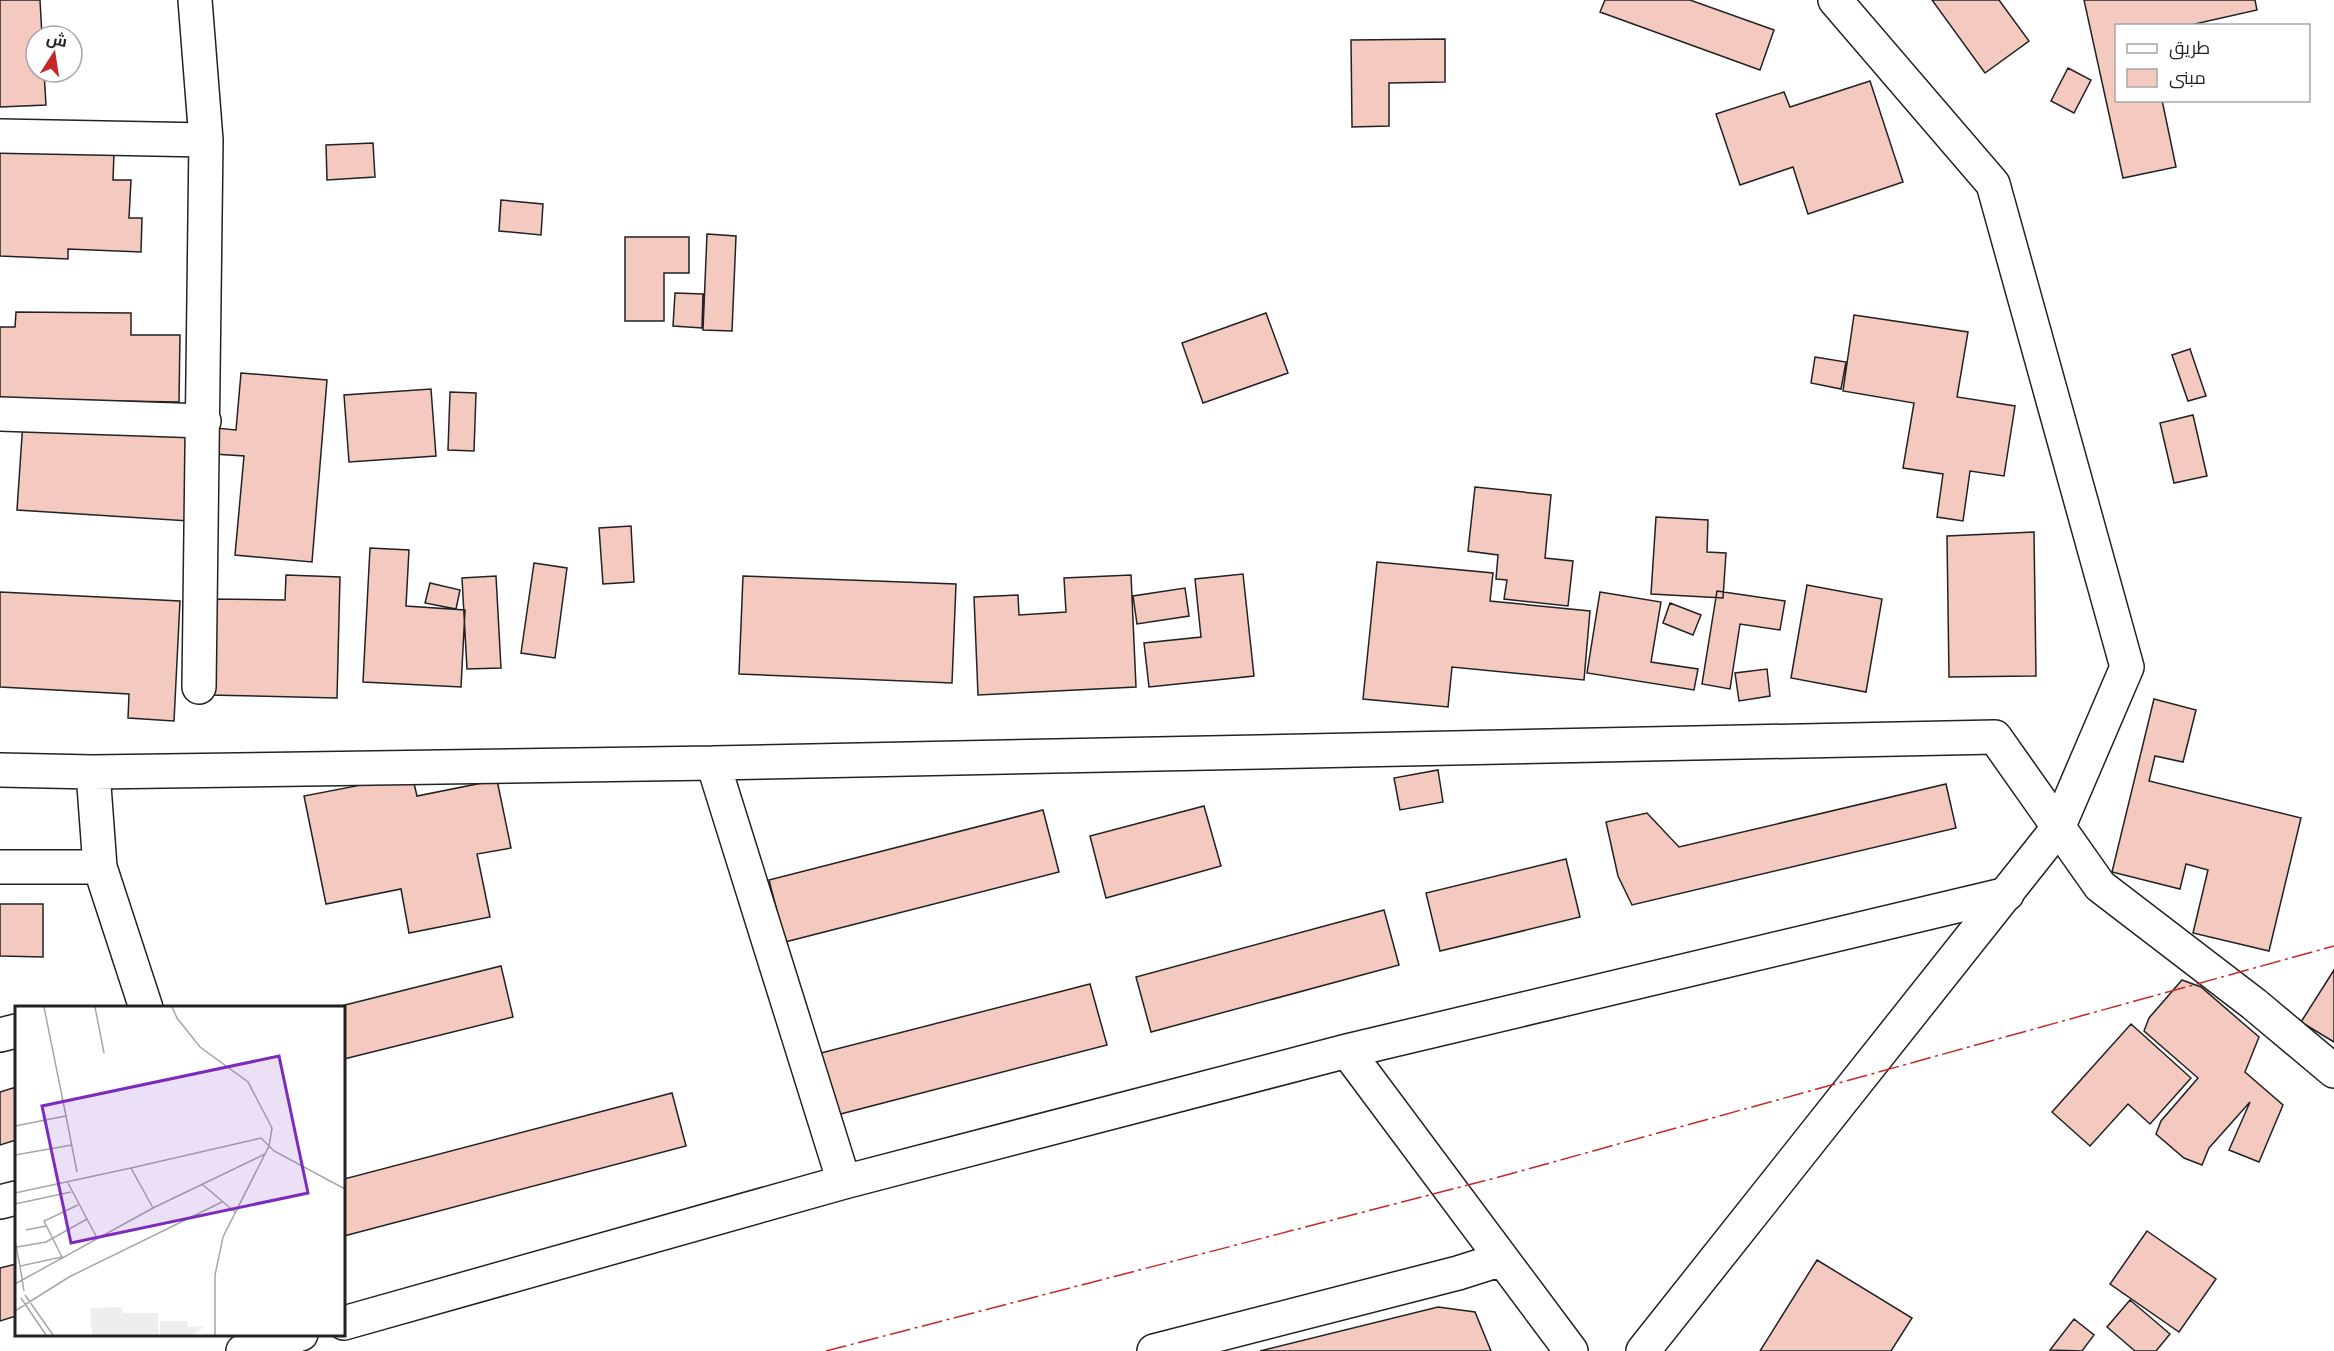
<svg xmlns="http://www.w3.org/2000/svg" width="2334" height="1351" viewBox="0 0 2334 1351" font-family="Commissioner,Cairo,sans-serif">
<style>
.building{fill:#f3c9c0;stroke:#222;stroke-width:1.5}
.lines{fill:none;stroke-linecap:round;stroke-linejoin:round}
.street-casing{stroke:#222;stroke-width:36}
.secondary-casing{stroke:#222;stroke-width:36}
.street{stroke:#fff;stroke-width:33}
.secondary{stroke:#fff;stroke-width:33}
.power{stroke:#c62828;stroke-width:1.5;stroke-dasharray:21 4.5 3 4.5;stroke-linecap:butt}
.inset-road{fill:none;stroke:#a7a7a7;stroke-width:1.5}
.view{fill:#7b2cbf;fill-opacity:0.15;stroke:#7b2cbf;stroke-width:3}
.inset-edge{fill:none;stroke:#222;stroke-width:3}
</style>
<rect width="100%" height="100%" fill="#fff"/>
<path class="building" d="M0,0h40l2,36h-6v36h8l2,33 -46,2z
M1605,0h85l84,30 -14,40 -160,-58z
M1932,0h67l30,41 -44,32z
M2084,0h171l2,10 -71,16h-70v74h46l14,67 -53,11z
M1445,39v43l-56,1v43l-37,1 -1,-87z
M2068,68l23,12 -17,33 -23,-12z
M1870,81l33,101 -95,32 -15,-47 -53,18 -24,-71 68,-22 6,15z
M373,143l2,34 -48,3 -1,-35z
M0,148l114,5 -1,27h18l-2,38h13l-1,34 -73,-3v10l-68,-3z
M501,200l42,4 -2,31 -42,-4z
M707,234l29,2 -4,95 -29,-1z
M625,237h64v36h-25v48h-39z
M675,293l28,1 -1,34 -29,-2z
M16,312l115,1v22h49l-1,67 -179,-3v-72h15z
M1266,313l22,60 -85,30 -21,-60z
M1854,315l114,17 -11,65 58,9 -11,70 -34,-5 -7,50 -26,-4 6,-43 -40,-6 11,-65 -71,-12z
M2190,349l16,47 -18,5 -16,-46z
M1815,357l31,5 -5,27 -30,-6z
M241,373l86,7 -15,182 -77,-7 9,-99 -30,-2 2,-26 20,2z
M431,389l5,67 -87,6 -5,-67z
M450,392l26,1 -2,58 -26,-1z
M2193,415l14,61 -33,7 -14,-60z
M23,421l172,11 -6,89 -172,-11z
M1475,487l76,8 -6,63 28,3 -5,45 -64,-7 3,-19 -11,-1 2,-24 -30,-4z
M1656,517l52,3 -1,32 19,1 -3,45 -72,-4z
M631,526l3,56 -31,2 -4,-56z
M2034,532l2,144 -87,1 -2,-141z
M370,548l39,2 -3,56 59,4 -4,77 -98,-5z
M1377,562l116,11 -3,28 100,10 -6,69 -132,-13 -4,40 -85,-8z
M534,563l33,5 -12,90 -34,-5z
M1243,574l11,102 -105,11 -5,-44 57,-6 -6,-58z
M286,575l54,2 -3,121 -129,-3 2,-96 75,1z
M1131,575l5,112 -158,8 -4,-98 44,-2 1,20 47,-3 -2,-34z
M496,576l5,92 -34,1 -5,-91z
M743,576l213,8 -4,99 -213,-9z
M430,583l30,7 -4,19 -31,-6z
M1807,585l75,14 -16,93 -75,-14z
M1185,588l4,28 -52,8 -4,-28z
M1717,591l68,10 -5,29 -40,-6 -10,65 -28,-5z
M0,592l180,9 -6,120 -46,-3 1,-24 -129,-7z
M1600,592l61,10 -10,60 47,7 -4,21 -107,-17z
M1670,603l31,12 -8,20 -30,-12z
M1767,669l3,27 -31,5 -4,-28z
M2154,699l42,11 -13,52 -28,-6 -6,25 152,37 -32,133 -76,-18 15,-63 -22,-6 -6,25 -68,-17z
M1438,770l5,32 -43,8 -6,-32z
M412,775l5,21 80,-16 14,68 -34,6 13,63 -81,16 -8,-44 -75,15 -22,-108z
M1946,784l10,44 -324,77 -14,-29 -12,-54 41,-9 32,34z
M1204,806l17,60 -115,32 -16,-62z
M1043,810l16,62 -274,70 -16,-62z
M1566,859l14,58 -140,34 -14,-58z
M0,904h43v53l-43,-1z
M1384,910l15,55 -248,67 -15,-55z
M501,966l12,51 -169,42v-51h-11z
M2334,970v72l-33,-20z
M2182,980l19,7 58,50 -14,35 38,33 -24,57 -30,-12 21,-48 -41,46 -7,17 -18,-7 -28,-24 5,-13 37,-43 -54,-47 5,-13z
M1090,984l17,61 -278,72 -16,-62z
M2131,1024l60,54 -41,46 -22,-20 -38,42 -38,-34z
M16,1087v53l-16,5v-53z
M672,1093l14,53 -342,90v-57z
M2147,1231l69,48 -37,53 -69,-48z
M1817,1260l95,58 -21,33h-131z
M16,1264v52l-16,5v-53z
M2130,1300l40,34 -14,17h-21l-28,-24z
M1438,1307l37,5 16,39h-231z
M2074,1319l20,16 -12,16 -32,-1z"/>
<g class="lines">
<defs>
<path id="street" d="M195,0l11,140
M0,136l206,4 -7,547
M0,414l204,7
M0,770l93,2 620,-9
M93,772l7,95 46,141
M0,867h100
M0,1035l16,-4
M1347,1051l224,300
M844,1182l-131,-419 1282,-26 105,149 154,118 80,67
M0,1202l16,-4
M344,1323l500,-141 503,-131 660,-157
M243,1351l58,-17
M1154,1351l304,-78 44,-14"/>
<path id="secondary" d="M1643,1351l415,-523 69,-161 -134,-483 -158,-184"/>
</defs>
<use href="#street" class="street-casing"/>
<use href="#secondary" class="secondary-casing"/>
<use href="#street" class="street"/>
<use href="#secondary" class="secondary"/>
<path class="power" d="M826,1351l673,-174 835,-231"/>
</g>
<g transform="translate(15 1006)">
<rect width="330" height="330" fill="#fff"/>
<path d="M107,301l1,13v-7h35l1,22h-67l-2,-27zM145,315h27l1,6 18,-1 -14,9h-32z" fill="#eee"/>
<path class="inset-road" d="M29,1l22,109M80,1l9,46M157,1l5,11 23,29 48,35 24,46 -3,18 -46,91 -8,38v60M0,120l51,-10 11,56M0,149l57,-10M53,177l19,36M187,178l34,29M0,187l116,-25M0,198l56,-12M138,202l-22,-40 130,-30 13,13 71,38M11,224l20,-4M0,235l5,25M2,241l29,-5 41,-23 10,19M0,278l138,-76 112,-54M9,285l-4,-25 42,-9 -18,-36 34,-16M10,289l28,40M6,292l25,37M0,305l54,-34 153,-75"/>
<path class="view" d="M264,50l29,137 -237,50 -29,-137z"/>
<rect width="330" height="330" class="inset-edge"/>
</g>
<rect x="2115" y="24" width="195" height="78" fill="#ffffff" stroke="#a7a7a7" stroke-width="1.5"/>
<rect x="2127" y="44" width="30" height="9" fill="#ffffff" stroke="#a7a7a7" stroke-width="1.5"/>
<text x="2169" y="54" font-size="18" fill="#222222">طريق</text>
<rect x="2127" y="69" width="30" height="18" fill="#f3c9c0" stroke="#a7a7a7" stroke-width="1.5"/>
<text x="2169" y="84" font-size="18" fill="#222222">مبنى</text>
<g transform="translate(54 54) rotate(12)"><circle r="28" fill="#ffffff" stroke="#a7a7a7" stroke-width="1.5"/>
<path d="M0-4.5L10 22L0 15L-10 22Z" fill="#c62828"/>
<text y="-9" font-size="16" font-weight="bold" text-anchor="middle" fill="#222222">ش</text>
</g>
</svg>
